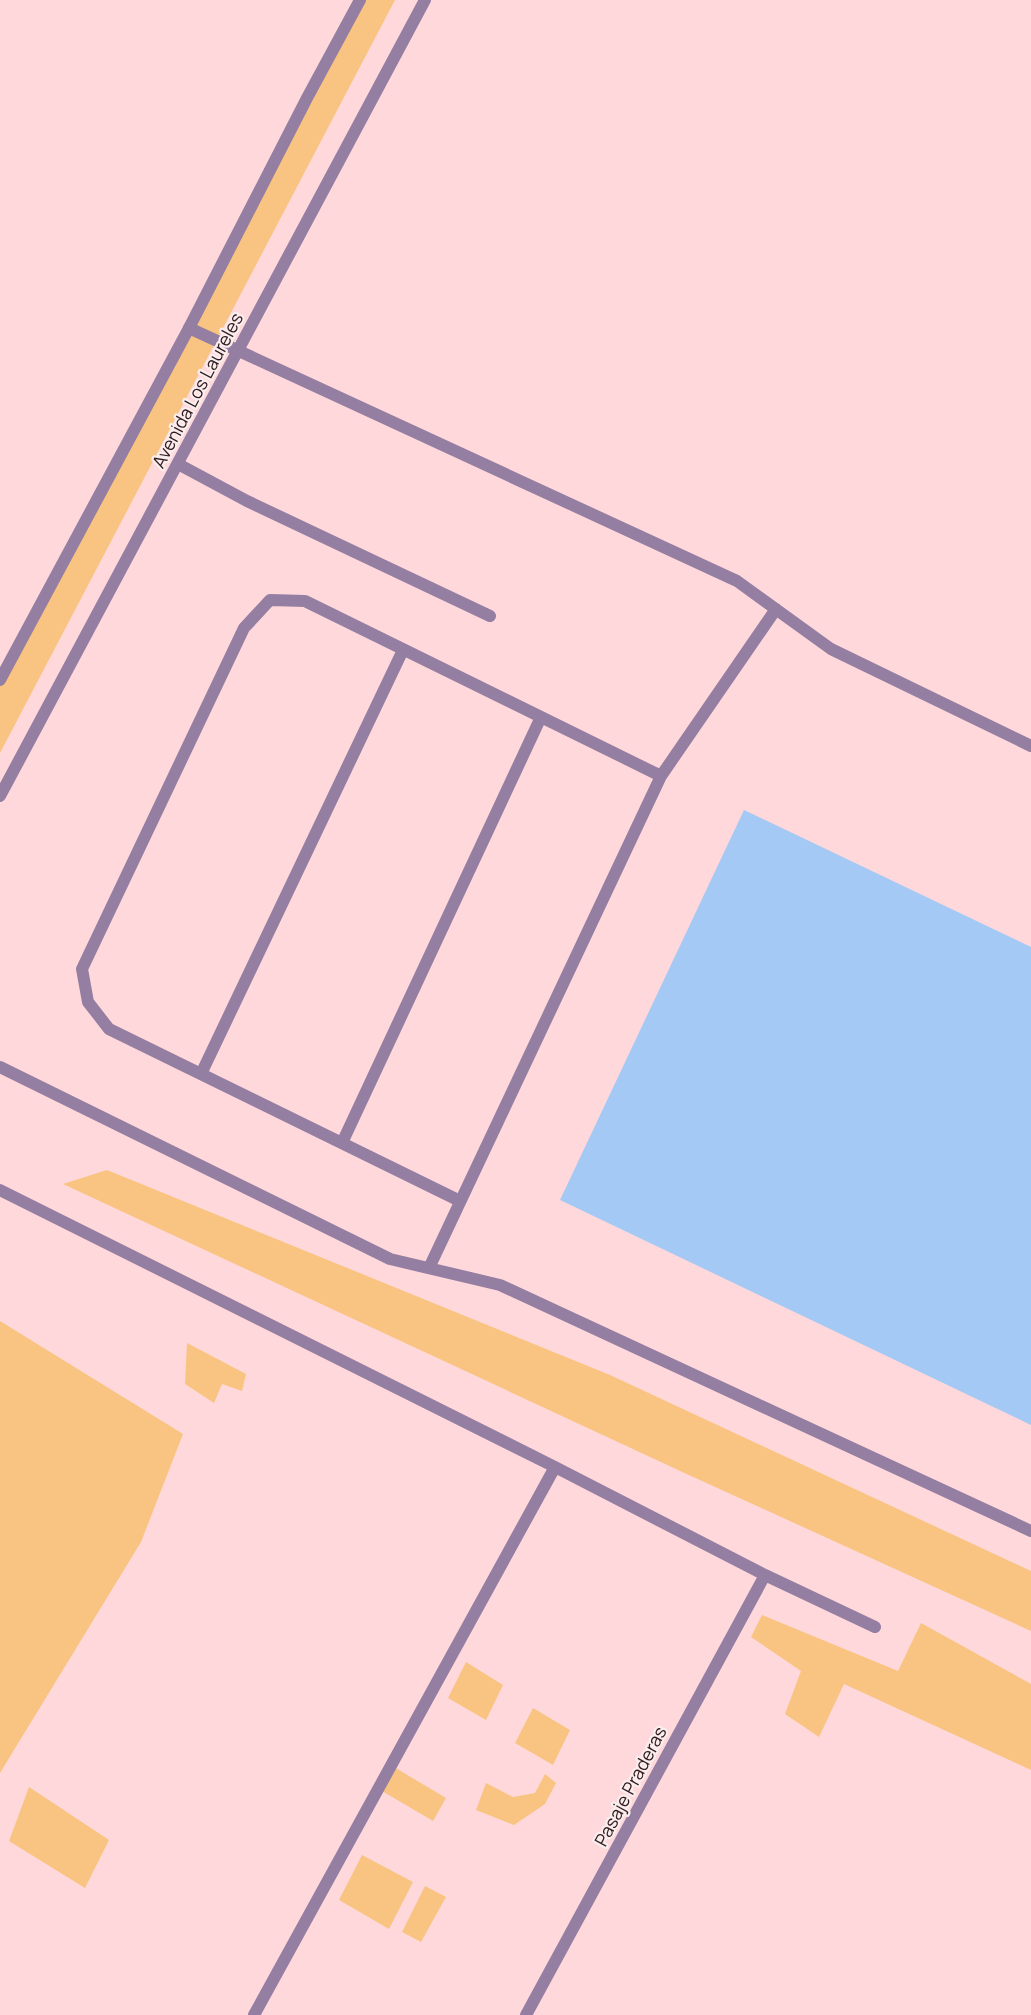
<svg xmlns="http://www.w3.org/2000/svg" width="1031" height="2015" viewBox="0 0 1031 2015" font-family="Manrope,sans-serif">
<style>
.green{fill:#f9c481}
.building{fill:#a4c9f4}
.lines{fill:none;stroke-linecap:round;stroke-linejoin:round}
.service{stroke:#947ea2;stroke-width:12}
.minor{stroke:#947ea2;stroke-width:12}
.tertiary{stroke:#947ea2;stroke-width:12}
.labels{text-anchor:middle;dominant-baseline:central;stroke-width:4.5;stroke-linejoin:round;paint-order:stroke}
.street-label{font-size:18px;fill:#311a1d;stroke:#faedee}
</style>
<rect width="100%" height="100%" fill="#ffd8db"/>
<path class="green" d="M362,0h33l-395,753v-75z
M107,1170l503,205 421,196v60l-353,-161 -615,-286z
M0,1321l183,113 -42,108 -141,231z
M187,1343l59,31 -4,17 -20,-7 -8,19 -29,-19z
M762,1615l136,56 23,-48 110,61v86l-187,-86 -25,53 -34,-23 16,-43 -50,-34z
M466,1662l37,23 -17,35 -38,-22z
M533,1708l37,22 -17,35 -38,-22z
M394,1767l52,31 -13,23 -51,-30z
M545,1774l11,9 -11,21 -31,21 -38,-15 10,-27 27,14 22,-4z
M29,1787l80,53 -24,48 -76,-47z
M362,1855l51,27 -24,47 -50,-29z
M425,1886l21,11 -25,45 -19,-10z"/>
<path class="building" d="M744,810l287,137v478l-471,-225z"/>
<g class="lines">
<path class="service" d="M189,328l548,253 94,68 200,97
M178,464l69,37 243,115
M0,1067l390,192 110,26 531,246
M201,1074l202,-424
M342,1143l199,-426
M460,1201l-351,-172 -21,-27 -6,-33 162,-341 26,-28 35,1 356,175
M429,1268l232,-492 115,-167"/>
<path class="minor" d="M0,1190l555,277 210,108 110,52
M254,2015l301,-548
M526,2015l239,-440"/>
<path class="tertiary" d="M0,680l189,-352 118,-230 53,-98
M0,796l425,-796"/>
</g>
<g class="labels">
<g class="street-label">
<text transform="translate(197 390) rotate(-62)">Avenida Los Laureles</text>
<text transform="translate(630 1786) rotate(-62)">Pasaje Praderas</text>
</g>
</g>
</svg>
